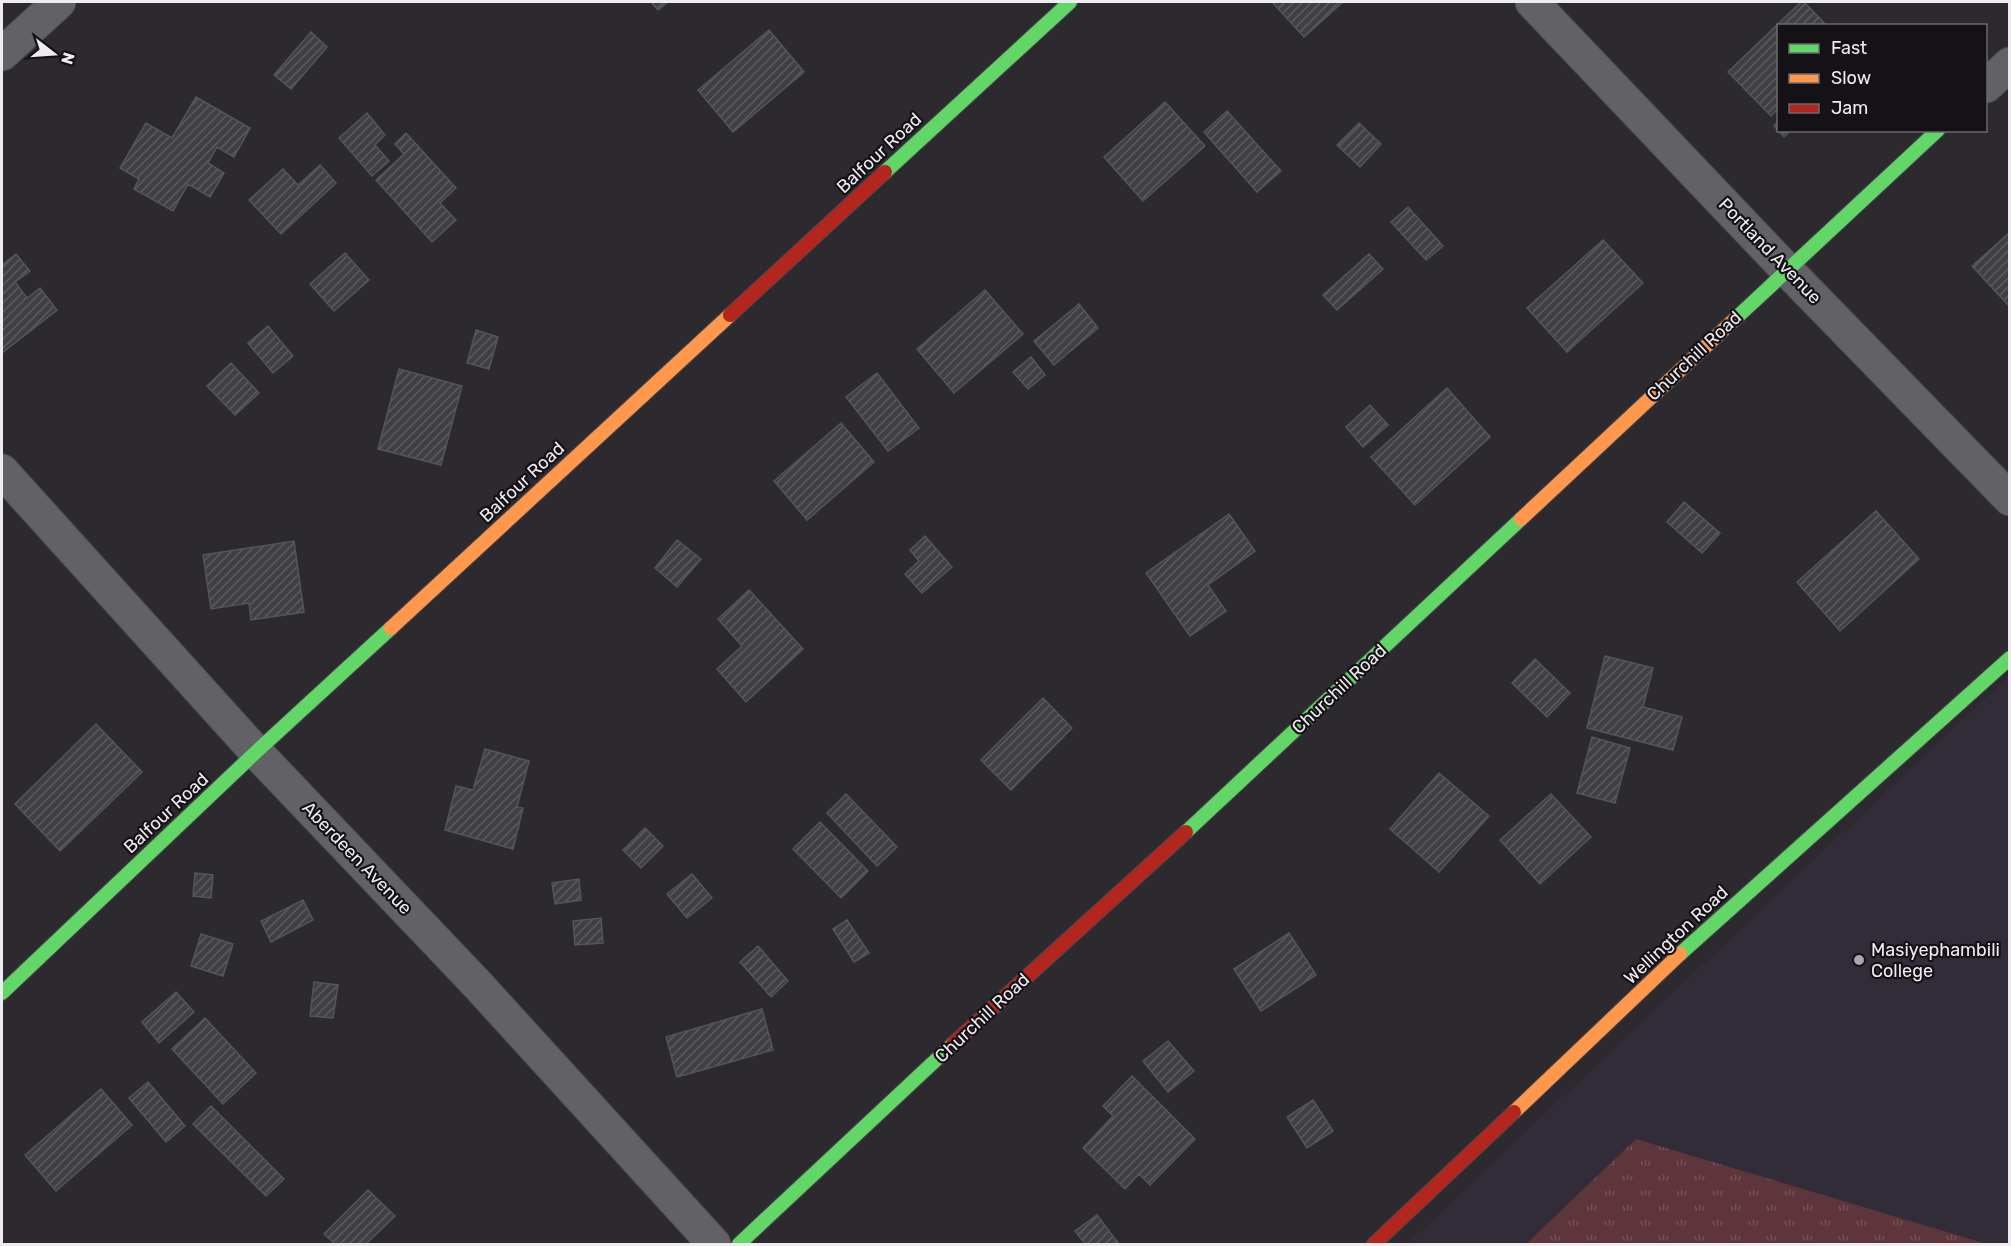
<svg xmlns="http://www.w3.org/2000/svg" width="2011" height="1246" viewBox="0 0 2011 1246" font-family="Rubik,sans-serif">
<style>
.built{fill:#322c39}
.park{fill:url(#park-tufts)}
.building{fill:url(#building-hatch);stroke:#555459;stroke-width:1.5}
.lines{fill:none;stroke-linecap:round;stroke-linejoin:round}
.street-casing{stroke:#48464b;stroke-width:35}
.fast-casing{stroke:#48464b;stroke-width:16}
.slow-casing{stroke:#48464b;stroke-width:16}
.jam-casing{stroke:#48464b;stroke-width:16}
.street{stroke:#626165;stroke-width:33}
.fast{stroke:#63d668;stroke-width:14}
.slow{stroke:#ff974d;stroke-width:14}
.jam{stroke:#b3261e;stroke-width:14}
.poi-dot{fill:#aaa7ad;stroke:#141216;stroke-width:2}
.labels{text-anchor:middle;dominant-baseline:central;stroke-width:4.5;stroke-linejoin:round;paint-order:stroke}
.street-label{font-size:18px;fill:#eeebf1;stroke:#141216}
.poi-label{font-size:18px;fill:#eeebf1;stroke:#141216;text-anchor:start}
</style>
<defs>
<pattern id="park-tufts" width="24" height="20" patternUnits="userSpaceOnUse" patternTransform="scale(1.5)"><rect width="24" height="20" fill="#5d353b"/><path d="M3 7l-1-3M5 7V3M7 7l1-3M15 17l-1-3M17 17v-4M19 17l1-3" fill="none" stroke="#755258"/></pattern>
<pattern id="building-hatch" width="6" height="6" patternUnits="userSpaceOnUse" patternTransform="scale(1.5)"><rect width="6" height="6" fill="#404044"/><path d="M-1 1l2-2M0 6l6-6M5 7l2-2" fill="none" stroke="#5c5c5f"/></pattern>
</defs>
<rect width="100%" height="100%" fill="#2c2a2f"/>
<path class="built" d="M2009,676v568h-602z"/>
<path class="park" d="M1636,1139l351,105h-461z"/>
<path class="building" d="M651,2h17l-10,8z
M1272,2h71l-39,35z
M1801,2h3l23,24h-49v83l-7,7 -43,-44z
M769,30l35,42 -71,60 -35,-42z
M311,32l16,15 -36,42 -17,-14z
M196,97l54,31 -16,29 -17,-10 -9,16 16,10 -14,24 -22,-13 -15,27 -39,-22 5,-10 -19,-11 26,-45 26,15z
M1165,102l40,44 -62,55 -39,-44z
M1227,111l54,60 -24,21 -53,-60z
M367,113l18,22 -10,10 14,16 -17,15 -33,-38z
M1778,121v9h13l-7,7 -10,-11z
M1359,123l22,21 -21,23 -23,-22z
M406,133l50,55 -16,15 16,17 -24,22 -56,-62 28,-26 -9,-10z
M320,165l16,18 -55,51 -32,-34 34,-31 15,16z
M1408,207l35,39 -17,14 -35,-38z
M2008,234l2,1v72l-38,-41z
M1603,240l40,43 -76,69 -40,-44z
M345,253l24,27 -35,31 -24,-27z
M16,254l14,17 -15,11 12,16 13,-10 17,22 -55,43v-88z
M1369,254l14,15 -46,41 -14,-15z
M985,290l38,44 -69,59 -37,-44z
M1079,304l19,24 -44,37 -20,-24z
M268,326l25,30 -20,17 -25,-30z
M476,330l22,7 -9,32 -22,-6z
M1031,357l14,18 -17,14 -15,-17z
M231,363l28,30 -24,22 -28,-29z
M399,369l63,17 -21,79 -63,-16z
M877,373l42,55 -31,23 -42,-54z
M1447,388l43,49 -75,68 -44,-48z
M1370,405l18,20 -25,22 -17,-20z
M841,423l33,39 -67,58 -33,-39z
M1684,502l36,31 -18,20 -35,-31z
M1876,511l43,48 -79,72 -43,-49z
M1229,514l26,37 -47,34 18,26 -36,25 -44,-63z
M925,536l27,31 -30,26 -17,-19 14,-13 -9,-11z
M677,540l24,19 -24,28 -22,-19z
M294,541l10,71 -53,8 -2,-17 -38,6 -8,-54z
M749,590l54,59 -57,53 -29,-33 25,-23 -24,-27z
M1605,656l48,12 -10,39 39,10 -9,33 -86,-22z
M1535,659l35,34 -23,24 -35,-34z
M1043,698l29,30 -61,62 -30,-30z
M96,724l46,48 -82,79 -45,-47z
M1592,737l38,11 -15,55 -38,-10z
M485,749l44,12 -12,46 6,1 -10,41 -68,-19 11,-44 17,4z
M1439,773l50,43 -50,56 -49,-43z
M846,794l51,53 -20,19 -50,-53z
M1551,794l40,43 -51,47 -40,-44z
M820,822l48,49 -27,27 -48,-49z
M645,828l18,18 -22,22 -18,-18z
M195,873l18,2 -2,23 -18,-2z
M692,874l20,24 -25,20 -20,-24z
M579,879l2,21 -26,4 -3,-21z
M303,900l10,20 -42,22 -10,-21z
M601,918l2,25 -28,2 -2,-24z
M847,920l22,33 -15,9 -21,-33z
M1289,933l27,42 -55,36 -27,-42z
M201,934l32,10 -10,32 -32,-10z
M758,946l30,35 -17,16 -31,-35z
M314,982l24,3 -5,33 -23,-2z
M176,992l18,20 -35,31 -17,-21z
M762,1009l11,41 -96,27 -11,-40z
M205,1018l51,55 -33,31 -51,-55z
M1168,1041l26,30 -26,21 -25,-31z
M1132,1076l63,63 -45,46 -11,-11 -14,15 -42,-41 30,-32 -10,-10z
M148,1082l37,44 -19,16 -37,-44z
M101,1089l31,36 -76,66 -31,-36z
M1313,1100l20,31 -26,17 -20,-31z
M211,1106l73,73 -18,17 -73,-72z
M368,1190l27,26 -29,28h-31l-11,-10z
M1097,1215l22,29h-34l-10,-13z"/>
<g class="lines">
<defs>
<path id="street" d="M1532,2l255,268 223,229
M2,54l57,-52
M1986,86l24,-22
M2,471l254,281 221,232 237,260"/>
<path id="fast" d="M885,172l185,-170
M1735,319l203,-189
M1186,832l335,-313
M1680,954l330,-296
M2,993l254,-241 135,-124
M739,1244l214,-200"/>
<path id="slow" d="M1521,519l214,-200
M391,628l339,-313
M1514,1112l166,-158"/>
<path id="jam" d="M730,315l155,-143
M953,1044l233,-212
M1374,1244l140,-132"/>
</defs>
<use href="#street" class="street-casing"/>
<use href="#fast" class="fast-casing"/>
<use href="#slow" class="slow-casing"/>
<use href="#jam" class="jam-casing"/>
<use href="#street" class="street"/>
<use href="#fast" class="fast"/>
<use href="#slow" class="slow"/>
<use href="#jam" class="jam"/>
</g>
<circle class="poi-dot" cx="1859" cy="960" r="6"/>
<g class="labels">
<g class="street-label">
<text transform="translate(879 153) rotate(-43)">Balfour Road</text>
<text transform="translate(1770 251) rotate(46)">Portland Avenue</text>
<text transform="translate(1694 356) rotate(-43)">Churchill Road</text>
<text transform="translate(522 482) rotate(-43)">Balfour Road</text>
<text transform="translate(1339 689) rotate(-43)">Churchill Road</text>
<text transform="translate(166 813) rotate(-43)">Balfour Road</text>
<text transform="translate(357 858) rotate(46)">Aberdeen Avenue</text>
<text transform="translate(1676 935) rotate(-43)">Wellington Road</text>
<text transform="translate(982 1018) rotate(-43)">Churchill Road</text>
</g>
<g class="poi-label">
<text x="1871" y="950">Masiyephambili<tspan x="1871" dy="21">College</tspan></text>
</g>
</g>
<rect width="2011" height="1246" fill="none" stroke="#eeebf1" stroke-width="6"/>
<rect x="1777" y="24" width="210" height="108" fill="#141216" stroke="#6b696e" stroke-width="1.5"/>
<rect x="1789" y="44" width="30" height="9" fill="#63d668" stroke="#6b696e" stroke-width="1.5"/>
<text x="1831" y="54" font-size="18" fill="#eeebf1">Fast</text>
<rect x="1789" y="74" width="30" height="9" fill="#ff974d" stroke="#6b696e" stroke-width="1.5"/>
<text x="1831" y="84" font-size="18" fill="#eeebf1">Slow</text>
<rect x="1789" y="104" width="30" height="9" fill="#b3261e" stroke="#6b696e" stroke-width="1.5"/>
<text x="1831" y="114" font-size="18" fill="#eeebf1">Jam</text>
<g transform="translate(54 54) rotate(107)" stroke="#141216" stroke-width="4.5" paint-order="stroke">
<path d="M0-4.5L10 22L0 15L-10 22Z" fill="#eeebf1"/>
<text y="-9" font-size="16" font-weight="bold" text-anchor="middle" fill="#eeebf1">N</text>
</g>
</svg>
